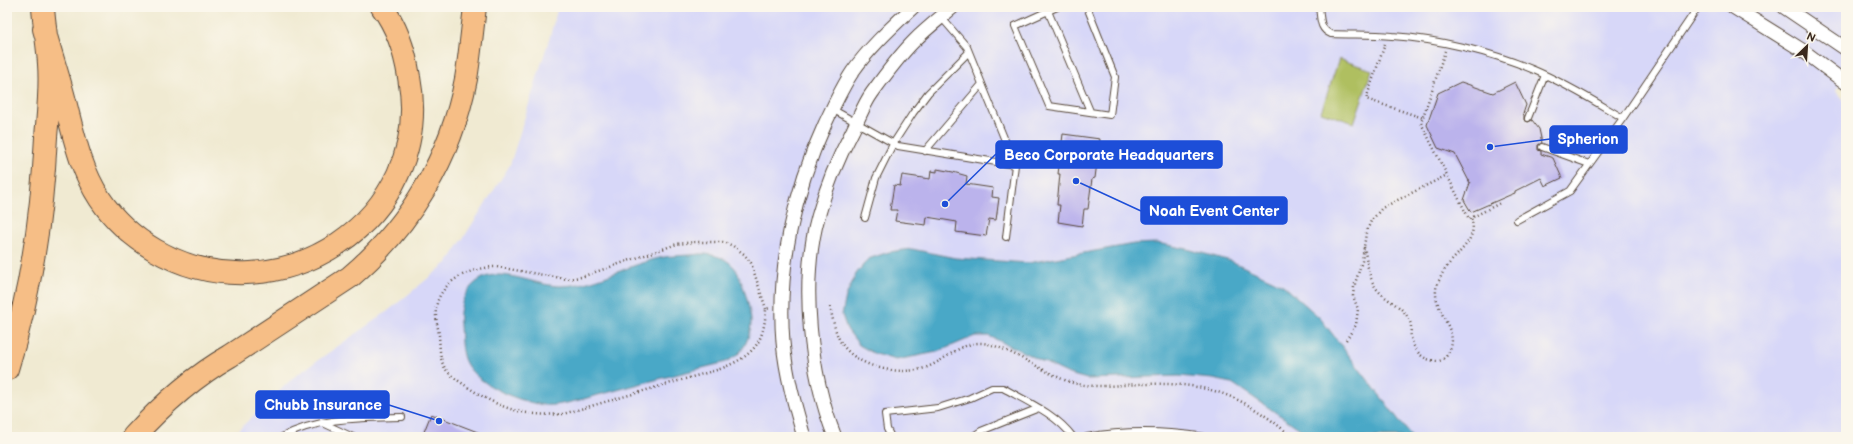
<svg xmlns="http://www.w3.org/2000/svg" width="1853" height="444" viewBox="0 0 1853 444" font-family="'Balsamiq Sans',sans-serif">
<style>
.built{fill:#d7d7f8}
.green{fill:#afbf61;stroke:#757440}
.water{fill:#48a8c7;stroke:#426972}
.building{fill:#bbb3ec}
.lines{fill:none;stroke-linecap:round;stroke-linejoin:round}
.service-casing{stroke:#564739;stroke-width:8}
.minor-casing{stroke:#564739;stroke-width:15}
.motorway-casing{stroke:#564739;stroke-width:24}
.path{stroke:#564739;stroke-width:2.5;stroke-dasharray:1 3;stroke-linecap:butt}
.service{stroke:#fff;stroke-width:6}
.minor{stroke:#fff;stroke-width:13}
.motorway{stroke:#f6be86;stroke-width:22}
.leader{fill:none;stroke:#1d4ed8;stroke-width:1.5}
.callout-dot{fill:#1d4ed8;stroke:#fbf7ec;stroke-width:1.5}
.callout{fill:#1d4ed8;stroke:#1d4ed8;stroke-width:1.5}
.callout-label{font-size:15px;text-anchor:middle;font-weight:bold;fill:#fff}
</style>
<rect width="100%" height="100%" fill="#fbf7ec"/>
<filter id="ink" filterUnits="userSpaceOnUse"><feTurbulence type="fractalNoise" baseFrequency=".025" numOctaves="2"/><feDisplacementMap in="SourceGraphic" scale="8" xChannelSelector="R" yChannelSelector="G"/><feConvolveMatrix kernelMatrix="1 2 1 2 8 2 1 2 1" color-interpolation-filters="sRGB"/></filter>
<filter id="wash" filterUnits="userSpaceOnUse"><feTurbulence type="fractalNoise" baseFrequency=".012" numOctaves="4" result="noise"/><feDisplacementMap in="SourceGraphic" scale="16" xChannelSelector="R" yChannelSelector="G"/><feGaussianBlur stdDeviation="0.9" result="paint"/><feColorMatrix in="noise" values="0 0 0 0 0 0 0 0 0 0 0 0 0 0 0 0 0 1.4 0 .05"/><feComposite in="paint" operator="in"/></filter>
<g filter="url(#wash)">
<rect width="100%" height="100%" fill="#f0ead2"/>
<path class="built" d="M558,7h1288v72l-10,11 10,13v334h-1615l63,-60 94,-66 60,-49 62,-97 40,-129z"/>
<path class="green" d="M1339,59l33,11 -18,53 -33,-11z"/>
<path class="water" d="M1157,243l30,6 44,12 52,24 37,33 92,119h-100l-80,-54 -19,-4 -34,-3 -92,3 -18,-5 -80,-38h-14l-38,16 -41,8 -21,-6 -16,-9 -12,-16 -5,-14 4,-19 10,-22 12,-15 21,-7 23,-3 43,9 73,5 106,-19z
M700,254c13,0 25,3 34,13 7,8 17,43 17,55 0,9 -5,25 -12,31 -3,4 -9,6 -13,9 -40,10 -80,20 -120,31 -17,4 -46,14 -62,12 -24,-3 -64,-19 -77,-40 -7,-11 -6,-28 -7,-41 -2,-19 6,-39 25,-47 22,-8 54,10 77,9 33,-1 62,-19 93,-27 14,-4 30,-3 45,-5z"/>
<g id="blocks">
<path class="building" d="M1461,82l32,11 22,-11 11,23 -3,9 1,1v5l4,2 4,-2 7,9 3,14 -4,2v5l3,1v3l12,4 9,20 -17,8 -4,-8 -26,13v2l-5,2 -39,17 -7,-12 6,-17 -15,-29 -17,-6 -11,-23 11,-32z
M1063,134l37,5 -5,39 -3,1 -4,30h-4l-2,17 -24,-4 2,-17h-3l3,-31h-2z
M937,169l16,3 14,4 -1,8 27,4 -1,9 7,1 -3,22 -7,-1 -3,17 -30,-4 1,-10 -30,-5 -1,8 -31,-4 2,-11h-7l4,-25 6,1 2,-11 28,4 1,-8 6,1z
M431,414l57,22v1h-66z"/>
</g>
</g>
<g filter="url(#ink)">
<use href="#blocks" fill-opacity="0" stroke="#564739" stroke-width="1"/>
<g class="lines">
<defs>
<path id="service" d="M1057,7l-42,19 34,80 61,9 5,-38 -28,-70
M1319,7c2,12 0,22 12,27 21,1 41,0 61,2 46,3 100,16 142,34 31,13 60,31 89,48l75,-111
M1048,11l42,100
M832,109l66,37 117,19 -48,-118 -26,-30
M1528,118l17,-43
M1542,147l47,17
M925,151l57,-67
M865,218l11,-40 17,-34 20,-31 15,-20 41,-41
M1517,220l53,-29 53,-73
M1006,237l9,-72
M323,423l30,14
M282,437c38,-20 78,-19 120,-20
M891,437l-4,-8 -2,-15 53,-6 32,-10 22,-10h11c25,14 53,26 70,49
M972,437l9,-6 58,-23
M1087,437c39,-7 79,-6 118,0"/>
<path id="minor" d="M1733,7l69,43 44,33
M1784,7l62,42
M804,437c-9,-31 -18,-62 -21,-95 -6,-73 11,-151 42,-218 8,-17 17,-37 28,-53 17,-24 39,-44 60,-64
M835,437c-25,-62 -35,-155 -17,-220 8,-30 20,-59 35,-87 6,-12 11,-26 19,-37 13,-18 27,-37 42,-52 12,-12 26,-23 39,-34"/>
<path id="motorway" d="M44,29c6,22 13,43 19,65 10,37 16,73 37,105 14,21 33,38 55,51 123,71 281,-31 254,-173 -4,-25 -12,-50 -27,-70
M7,369c24,-76 35,-153 39,-232 2,-24 5,-49 3,-73 -1,-19 -5,-38 -6,-57
M133,437c29,-32 60,-60 97,-81l120,-79c60,-51 101,-119 116,-198 4,-24 6,-48 9,-72"/>
</defs>
<use href="#service" class="service-casing"/>
<use href="#minor" class="minor-casing"/>
<use href="#motorway" class="motorway-casing"/>
<path class="path" d="M1385,44l-19,55 57,19
M1445,51l-24,72 48,96 31,-16
M1364,247c3,13 4,30 12,41 10,14 28,17 34,34 2,4 0,10 1,15 2,11 9,21 20,23 7,2 12,1 16,-5 16,-22 -13,-41 -11,-65 0,-4 2,-8 4,-11 7,-22 41,-36 31,-61
M830,307c3,12 5,27 12,37 15,23 54,31 79,25 21,-5 36,-25 58,-26 23,-1 69,33 94,40 24,6 49,1 73,1 62,-2 99,12 146,53
M766,309l-15,-46 -7,-9 -11,-8 -9,-4h-29l-18,2 -96,33 -14,2 -70,-12c-25,0 -57,13 -61,41 -1,9 2,19 3,27 1,11 0,24 6,33 4,7 14,13 21,18 33,22 57,31 97,28l157,-45c33,-13 44,-25 46,-60l4,-1
M1346,340l10,-15 2,-16 -5,-13 1,-9 8,-26 4,-28 5,-12 11,-13 65,-33"/>
<use href="#service" class="service"/>
<use href="#minor" class="minor"/>
<use href="#motorway" class="motorway"/>
</g>
</g>
<path class="leader" d="M1490 147L1550 139M945 204L996 154M1076 181L1141 211M439 421L389 405"/>
<g class="callout-dot">
<circle cx="1490" cy="147" r="4"/>
<circle cx="945" cy="204" r="4"/>
<circle cx="1076" cy="181" r="4"/>
<circle cx="439" cy="421" r="4"/>
</g>
<g class="callout">
<rect x="1550" y="126" width="77" height="27" rx="4"/>
<rect x="996" y="141" width="226" height="27" rx="4"/>
<rect x="1141" y="197" width="146" height="27" rx="4"/>
<rect x="256" y="391" width="133" height="27" rx="4"/>
</g>
<g class="callout-label">
<text x="1588" y="144">Spherion</text>
<text x="1109" y="160">Beco Corporate Headquarters</text>
<text x="1214" y="216">Noah Event Center</text>
<text x="323" y="410">Chubb Insurance</text>
</g>
<rect width="1853" height="444" fill="none" stroke="#fbf7ec" stroke-width="24"/>
<g transform="translate(1807 46) rotate(25)" stroke="#fbf7ec" stroke-width="3" paint-order="stroke">
<path d="M0-3L7 15L0 10L-7 15Z" fill="#3b2a1e"/>
<text y="-6" font-size="11" font-weight="bold" text-anchor="middle" fill="#3b2a1e">N</text>
</g>
</svg>
